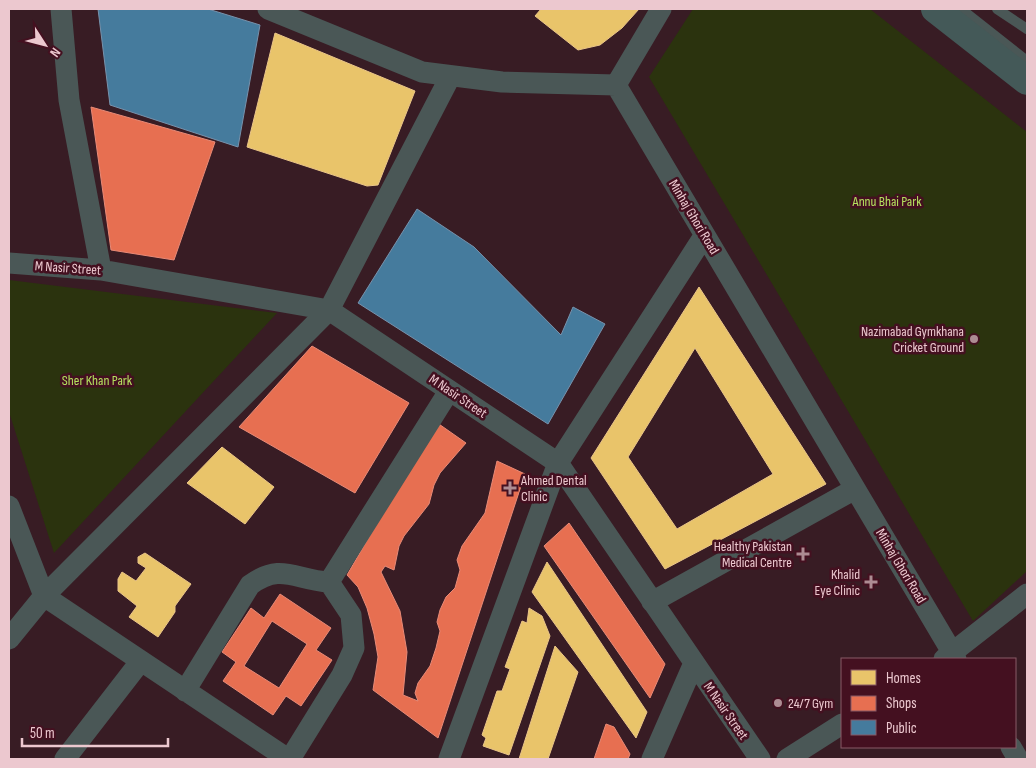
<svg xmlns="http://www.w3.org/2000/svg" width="1036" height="768" viewBox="0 0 1036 768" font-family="'Sofia Sans Condensed',sans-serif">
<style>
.green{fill:#2b330e}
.homes{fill:#e9c46a;stroke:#eac588;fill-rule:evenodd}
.shops{fill:#e76f51;stroke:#e88a77;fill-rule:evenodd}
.public{fill:#457b9d;stroke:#7792ac}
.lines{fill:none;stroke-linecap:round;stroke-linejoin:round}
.service{stroke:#4a5756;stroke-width:10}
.minor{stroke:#4a5756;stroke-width:21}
.primary{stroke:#445958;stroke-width:28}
.poi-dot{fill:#ad8c93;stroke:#441020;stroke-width:2}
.labels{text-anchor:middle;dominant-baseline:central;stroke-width:5;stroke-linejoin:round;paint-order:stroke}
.park-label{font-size:14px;fill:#b5e25f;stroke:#441020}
.street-label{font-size:14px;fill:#ecc8cf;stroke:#441020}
.poi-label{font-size:14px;fill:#ecc8cf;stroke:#441020;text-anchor:end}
</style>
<rect width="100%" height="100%" fill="#381c24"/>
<path class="green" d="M693,9h177l157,123v439l-54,50 -324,-544z
M9,280l268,33 -223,240 -45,-141z"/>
<path class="homes" d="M541,9h98l-17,19 -22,17 -22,5 -43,-34z
M275,33l140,58 -37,94 -11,1 -120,-39z
M699,287l127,197 -161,85 -74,-111zM695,348l78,126 -96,55 -49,-72z
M222,447l52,40 -29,37 -58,-41z
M145,553l46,31 -16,22v6l-17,25 -29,-20 8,-11 -19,-15v-12l4,-7 14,9 10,-13 -8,-5v-6z
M547,562l100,150 -11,26 -104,-146z
M529,608l13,8 8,20 -41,119 -26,-9 3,-8 -4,-3 15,-44h5l8,-22 -5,-2 17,-46 5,2z
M555,646l23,26 -30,87h-29z"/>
<path class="shops" d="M91,107l124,35 -41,118 -63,-10z
M312,346l97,57 -54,90 -116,-66z
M436,422l30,21 -26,30 -6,12 -5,19 -25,32 -5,10 -5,24 -9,-4 -4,6 19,39 7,41 -4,43 15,6 -3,-8 3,-10 12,-17 6,-18 4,-17 -3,-9 3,-12 6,-13 9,-9 5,-18 -3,-10 5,-14 23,-33 12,-52 28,13 -87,264 -65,-48 5,-33 -4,-23 -7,-26 -9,-21 -11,-12z
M569,523l96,141 -15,34 -106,-152z
M280,594l51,34 -15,22 16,10 -31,46 -15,-10 -13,19 -50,-34 13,-19 -14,-10 29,-44 13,10zM272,621l35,23 -28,44 -35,-22z
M606,724l8,3 16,27 -2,5h-34z"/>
<path class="public" d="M98,9h110l52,16 -22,122 -128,-42z
M417,209l57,38 87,88 12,-28 32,17 -57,100 -190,-121z"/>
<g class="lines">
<path class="service" d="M961,9l66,52
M997,9l30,20"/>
<path class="minor" d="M61,9l8,91 32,170
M268,9l154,63 80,10 114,3
M616,85l340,574
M616,85l45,-76
M9,263l92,7 228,40 229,153 202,296
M9,506l35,90 244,163
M652,602l203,-113
M9,639l35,-43 285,-286 121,-233
M944,659l83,-65
M185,691l65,-106c31,-23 45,-5 79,-3l120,-191
M1011,747l7,12
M65,759l75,-97
M290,759l52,-84 12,-27 -3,-33 -22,-33
M449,759l109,-296 146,-227
M652,759l42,-96
M787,759l55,-35"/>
<path class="primary" d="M935,9l92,72"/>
</g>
<g class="poi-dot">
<circle cx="974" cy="339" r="5"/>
<path d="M507.5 480.5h5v5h5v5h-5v5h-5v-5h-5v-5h5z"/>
<path d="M800.5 546.5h5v5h5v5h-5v5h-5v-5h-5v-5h5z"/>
<path d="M868.5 574.5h5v5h5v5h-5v5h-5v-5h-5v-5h5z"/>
<circle cx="778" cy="703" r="5"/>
</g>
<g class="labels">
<g class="park-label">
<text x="887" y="201">Annu Bhai Park</text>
<text x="97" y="380">Sher Khan Park</text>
</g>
<g class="street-label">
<text transform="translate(694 217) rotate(59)">Minhaj Ghori Road</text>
<text transform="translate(68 268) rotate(4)">M Nasir Street</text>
<text transform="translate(458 396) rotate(34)">M Nasir Street</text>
<text transform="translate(901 566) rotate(59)">Minhaj Ghori Road</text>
<text transform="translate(726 711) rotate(55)">M Nasir Street</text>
</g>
<g class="poi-label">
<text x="964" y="331">Nazimabad Gymkhana<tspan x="964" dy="16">Cricket Ground</tspan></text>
<text x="521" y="480" text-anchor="start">Ahmed Dental<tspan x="521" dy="16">Clinic</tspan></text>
<text x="792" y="546">Healthy Pakistan<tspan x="792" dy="16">Medical Centre</tspan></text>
<text x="860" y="574">Khalid<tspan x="860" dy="16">Eye Clinic</tspan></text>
<text x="788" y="703" text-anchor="start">24/7 Gym</text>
</g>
</g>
<rect width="1036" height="768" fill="none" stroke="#ecc8cf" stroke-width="20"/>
<rect x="841" y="658" width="175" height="90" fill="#441020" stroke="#875a66"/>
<rect x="851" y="670" width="25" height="15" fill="#e9c46a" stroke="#875a66"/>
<text x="886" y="683" font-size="15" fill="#ecc8cf">Homes</text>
<rect x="851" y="696" width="25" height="15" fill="#e76f51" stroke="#875a66"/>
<text x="886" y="708" font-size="15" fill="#ecc8cf">Shops</text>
<rect x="851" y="720" width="25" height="15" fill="#457b9d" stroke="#875a66"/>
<text x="886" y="733" font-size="15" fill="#ecc8cf">Public</text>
<g transform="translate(45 45) rotate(126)" stroke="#441020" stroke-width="4" paint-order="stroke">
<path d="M0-4L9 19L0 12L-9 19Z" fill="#ecc8cf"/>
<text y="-8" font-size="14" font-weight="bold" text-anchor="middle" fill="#ecc8cf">N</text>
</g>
<path d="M22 738v8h146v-8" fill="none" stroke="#ecc8cf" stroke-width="2.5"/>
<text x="30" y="738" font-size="15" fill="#ecc8cf" stroke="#441020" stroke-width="4" paint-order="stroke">50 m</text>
</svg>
